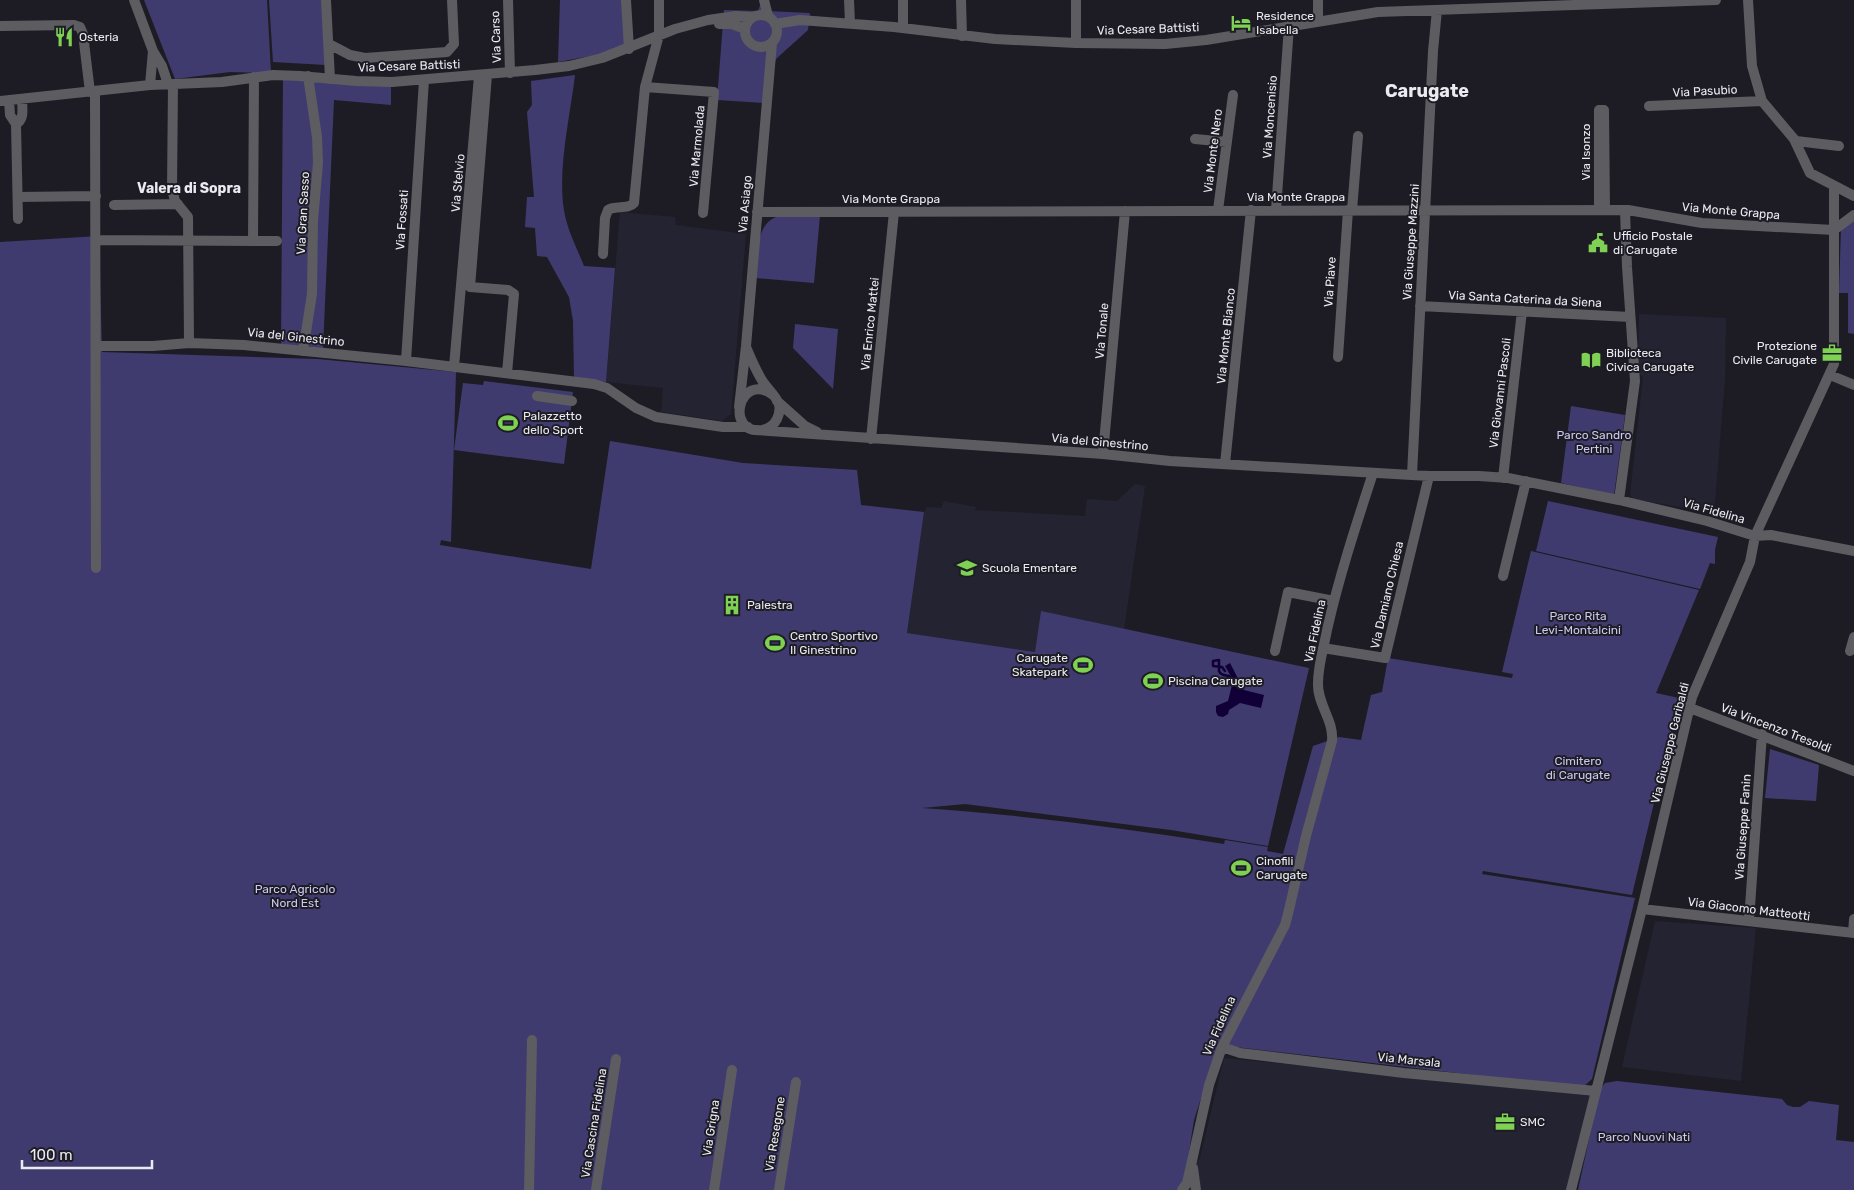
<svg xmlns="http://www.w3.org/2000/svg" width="1854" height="1190" viewBox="0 0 1854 1190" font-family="Rubik,sans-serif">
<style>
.built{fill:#242332}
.green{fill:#403b6f}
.water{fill:#100037}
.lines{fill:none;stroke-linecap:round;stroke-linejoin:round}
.stream{stroke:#100037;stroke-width:2.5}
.minor{stroke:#5c5c61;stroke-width:10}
.labels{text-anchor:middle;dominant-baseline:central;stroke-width:4;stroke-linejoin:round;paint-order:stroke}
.poi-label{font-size:12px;fill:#eaeaf0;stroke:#1d1c25;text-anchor:start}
.street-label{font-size:12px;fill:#eaeaf0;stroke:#1d1c25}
.park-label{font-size:12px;fill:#cac9f0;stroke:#1d1c25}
.neighbourhood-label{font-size:14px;font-weight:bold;fill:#eaeaf0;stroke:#1d1c25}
.district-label{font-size:18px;font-weight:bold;fill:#eaeaf0;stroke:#1d1c25}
</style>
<rect width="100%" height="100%" fill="#1d1c25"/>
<path class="built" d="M620,212l55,5 1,8 70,9 -15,180 -9,7 -61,-9 2,-24 -57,-6z
M1639,314l87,4 -1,62 -11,133 -80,-14 -4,-4 13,-118 -5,-4z
M1135,484l10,2 -21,143 -83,-17 -6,40 -128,-19 17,-121 3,-5 14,1 3,-7 32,6 -1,3 110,6 2,-17 30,2z
M1655,921l101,7 -15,153 -119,-14z
M1224,1058l370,36 -25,96h-398l29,-32z"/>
<path class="green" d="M144,0h123l4,73 -41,-1 -55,7z
M269,0h55l2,65 -53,-3z
M560,0h64l1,46 -24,8 -43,8z
M762,0l4,11 44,2 -2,17 -31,28 -8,12 -3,33 -49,-3 7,-90 34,1z
M283,75l108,6v24l-57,-5 -11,248 -42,-3z
M575,75c-5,43 -20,103 -9,145 4,15 12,31 18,46l31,2 -9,114 -32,-3 -1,-58 -4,-24 -22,-40 -10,-1 -2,-28 -10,-1 2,-30h7l-7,-85 5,-7 -1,-24z
M820,215l-6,68 -58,-5c2,-19 -2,-52 20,-61 9,-4 33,-2 44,-2z
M1854,219v115l-6,-1v-40h-9l2,-65z
M99,236l3,116 215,7 139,13 -5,170 -10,-2 -1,5 151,24 19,-128 133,22 114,7 4,35 63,7 -17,121 128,19 6,-41 268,57 -41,178 -97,-16 -206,-26 -43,4c101,7 202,20 302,36l1,-4 43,7 -1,4 16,3 30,-108 26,-9 22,3 10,-45 11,-3 6,-34 124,20 1,-4 -11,-2 29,-121 168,39 -43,103 23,5 -47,197 -149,-24 -1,3 153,24 -43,181 -9,8h-5l-360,-42 -24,75 -11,70h-1183v-948z
M795,324l43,5 -5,60 -40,-41z
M484,381l89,11 -9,72 -110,-14 9,-67 20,2z
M1571,406l54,9 -11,80 -53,-12z
M1548,501l170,36 -3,13v14l-5,-1 -10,26 -164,-38z
M1770,749l49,16 -3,36 -51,-3z
M1617,1081l165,18 5,6 6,2h7l9,-6 30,4 -3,35 18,2v48h-276l22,-101 5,-6z"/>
<path class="water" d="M1230,663l14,27 20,5 -3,13 -21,-5 -11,7 -1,4 -5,3 -5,-1 -2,-4v-6l12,-5 4,-16 -1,-3 2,-2 -8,-14z"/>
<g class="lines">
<path class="stream" d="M1225,671l-3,-4 -9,-1v-5l6,-1v11c2,5 6,4 10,5l4,6"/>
<path class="minor" d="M134,0l19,51 9,15 6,18
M326,0l4,79
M508,0l2,73
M626,0l3,49
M764,0l4,16
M849,0l1,23
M903,0v28
M961,0l1,36
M1076,0v43
M1318,0v21
M1748,0l4,66 10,35 32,38 16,34 44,23
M745 31a16 16 0 1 1 32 0a16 16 0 1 1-32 0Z
M719,24h13l13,5
M775,24l25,-4 94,7 101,12 81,4 89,1 41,-4 172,-28 338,-12
M0,26l74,-1 6,2 3,7 7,58
M329,44l21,11 15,3 82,-6 7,-8 -2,-44
M487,75l-17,212 38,3 6,4 -7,79
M173,84l-1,105 3,12 13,16 1,126
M150,85l3,-34
M645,87l69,5 -11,121
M95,91l1,477
M9,100l1,15 6,9c9,-5 6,-16 6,-25
M0,101l150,-16 72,-3 51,-7 27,1 56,5 36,1 143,-12 34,-4 33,-8 73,-29 33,-9 28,-4 16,1
M1649,106l113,-5
M16,124l2,95
M1195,139l32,3
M1796,141l43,5
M18,197l78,-1
M114,205l64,-1
M1218,210l15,-115
M1276,210l13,-184
M1352,210l6,-74
M1599,210v-100h5l1,100
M757,212l871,-2 74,13 132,7
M1834,230l20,-15
M97,240l180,1
M253,241l1,-164
M603,254l2,-36 3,-8c8,-5 20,0 26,-7l11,-116 14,-52v-35
M1420,306l210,11
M97,346h56l36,-3 55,2 162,16 188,23 13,4 29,20 20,9 67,10h25
M746,347c5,12 10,24 17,35 5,7 13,14 16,22 1,5 0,11 -2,15 -3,6 -9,10 -15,11 -38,5 -23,-60 11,-35
M303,351l9,-57 1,-73 5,-58 -1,-26 -9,-61
M1338,357l10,-147
M406,361l18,-281
M454,367l25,-291
M1830,375l24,10
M537,396l35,5
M777,401l28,25 12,6
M739,407l7,-61 26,-303
M756,430l347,24 67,7 259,15h50l29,2 111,22 88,21 48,15 16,-1 83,16
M871,439l23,-227
M1103,454l22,-243
M1225,464l26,-254
M1412,475l21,-424 4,-41
M1503,478l19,-167
M1619,500l16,-119 -8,-114 -2,-57
M1503,576l23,-95
M1323,648l62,10 44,-182
M1275,651l13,-59 46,9
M1850,651l4,-14
M1690,708l164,63
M1642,909l212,24
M1749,921l13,-187
M1853,933l1,-14
M1222,1047l18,6 164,20 192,18
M1193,1168l3,22
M529,1190l3,-150
M596,1190l20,-131
M714,1190l18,-120
M779,1190l17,-108
M1182,1190l5,-7 22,-98 13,-38 63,-122 3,-11 18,-78 26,-95c2,-21 -15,-37 -14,-58 0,-18 6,-36 9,-53 12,-53 29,-105 46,-157
M1571,1190l71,-281 50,-212 58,-135 5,-26 79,-172v-177"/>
</g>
<defs>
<symbol id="hotel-bare" viewBox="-9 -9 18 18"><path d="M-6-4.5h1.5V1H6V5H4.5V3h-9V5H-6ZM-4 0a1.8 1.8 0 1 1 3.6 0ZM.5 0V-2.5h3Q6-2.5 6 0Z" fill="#7ed153" stroke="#1d1c25" stroke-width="2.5" paint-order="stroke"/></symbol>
<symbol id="restaurant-bare" viewBox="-9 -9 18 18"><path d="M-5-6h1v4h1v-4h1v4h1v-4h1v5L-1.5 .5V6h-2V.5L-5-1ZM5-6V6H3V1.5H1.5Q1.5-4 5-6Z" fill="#7ed153" stroke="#1d1c25" stroke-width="2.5" paint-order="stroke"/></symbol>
<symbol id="civic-bare" viewBox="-9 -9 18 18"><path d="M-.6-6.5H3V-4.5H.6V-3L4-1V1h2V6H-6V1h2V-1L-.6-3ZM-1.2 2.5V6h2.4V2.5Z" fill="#7ed153" stroke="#1d1c25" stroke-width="2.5" paint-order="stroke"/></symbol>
<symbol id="office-bare" viewBox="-9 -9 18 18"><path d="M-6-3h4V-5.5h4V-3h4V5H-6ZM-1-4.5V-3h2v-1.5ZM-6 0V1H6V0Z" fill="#7ed153" stroke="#1d1c25" stroke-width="2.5" paint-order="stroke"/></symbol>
<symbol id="library-bare" viewBox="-9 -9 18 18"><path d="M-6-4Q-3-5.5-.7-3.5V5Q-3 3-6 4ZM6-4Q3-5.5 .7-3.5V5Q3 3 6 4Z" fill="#7ed153" stroke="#1d1c25" stroke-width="2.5" paint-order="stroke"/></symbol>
<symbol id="stadium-bare" viewBox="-9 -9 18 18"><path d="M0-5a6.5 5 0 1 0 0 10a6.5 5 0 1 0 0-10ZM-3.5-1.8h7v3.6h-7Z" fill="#7ed153" stroke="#1d1c25" stroke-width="2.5" paint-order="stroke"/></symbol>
<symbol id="school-bare" viewBox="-9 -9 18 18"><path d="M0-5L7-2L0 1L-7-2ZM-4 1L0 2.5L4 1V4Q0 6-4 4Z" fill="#7ed153" stroke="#1d1c25" stroke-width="2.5" paint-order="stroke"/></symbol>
<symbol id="building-bare" viewBox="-9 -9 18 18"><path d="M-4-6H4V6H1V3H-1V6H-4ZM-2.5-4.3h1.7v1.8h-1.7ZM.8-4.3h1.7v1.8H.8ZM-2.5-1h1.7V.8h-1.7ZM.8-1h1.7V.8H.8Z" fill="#7ed153" stroke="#1d1c25" stroke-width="2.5" paint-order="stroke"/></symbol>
</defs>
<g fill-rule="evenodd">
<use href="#hotel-bare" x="1227" y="9" width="28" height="28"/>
<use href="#restaurant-bare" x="50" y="23" width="28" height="28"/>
<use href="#civic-bare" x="1584" y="229" width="28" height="28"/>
<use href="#office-bare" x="1818" y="339" width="28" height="28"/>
<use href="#library-bare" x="1577" y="346" width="28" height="28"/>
<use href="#stadium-bare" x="494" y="409" width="28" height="28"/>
<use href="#school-bare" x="953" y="554" width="28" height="28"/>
<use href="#building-bare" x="718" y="591" width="28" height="28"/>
<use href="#stadium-bare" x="761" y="629" width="28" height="28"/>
<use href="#stadium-bare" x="1069" y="651" width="28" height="28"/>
<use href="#stadium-bare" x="1139" y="667" width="28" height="28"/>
<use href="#stadium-bare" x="1227" y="854" width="28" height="28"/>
<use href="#office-bare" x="1491" y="1108" width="28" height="28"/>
</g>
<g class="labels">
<g class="poi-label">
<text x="1256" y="16">Residence<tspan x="1256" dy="14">Isabella</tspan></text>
<text x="79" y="37">Osteria</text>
<text x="1613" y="236">Ufficio Postale<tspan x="1613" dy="14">di Carugate</tspan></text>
<text x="1817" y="346" text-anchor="end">Protezione<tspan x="1817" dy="14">Civile Carugate</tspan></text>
<text x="1606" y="353">Biblioteca<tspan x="1606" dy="14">Civica Carugate</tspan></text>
<text x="523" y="416">Palazzetto<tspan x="523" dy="14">dello Sport</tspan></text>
<text x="982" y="568">Scuola Ementare</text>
<text x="747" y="605">Palestra</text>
<text x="790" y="636">Centro Sportivo<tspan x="790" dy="14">Il Ginestrino</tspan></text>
<text x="1068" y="658" text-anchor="end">Carugate<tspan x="1068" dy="14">Skatepark</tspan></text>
<text x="1168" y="681">Piscina Carugate</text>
<text x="1256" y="861">Cinofili<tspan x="1256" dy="14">Carugate</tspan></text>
<text x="1520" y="1122">SMC</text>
</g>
<g class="street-label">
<text transform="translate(1148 29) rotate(-2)">Via Cesare Battisti</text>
<text transform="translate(496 37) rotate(-92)">Via Carso</text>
<text transform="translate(409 66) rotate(-2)">Via Cesare Battisti</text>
<text transform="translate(1705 91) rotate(-3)">Via Pasubio</text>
<text transform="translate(1270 117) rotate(-86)">Via Moncenisio</text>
<text transform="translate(697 146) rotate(-85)">Via Marmolada</text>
<text transform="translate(1213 151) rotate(-83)">Via Monte Nero</text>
<text transform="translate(1586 152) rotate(-90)">Via Isonzo</text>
<text transform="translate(458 183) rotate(-85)">Via Stelvio</text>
<text x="1296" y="197">Via Monte Grappa</text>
<text x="891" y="199">Via Monte Grappa</text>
<text transform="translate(745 204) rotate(-85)">Via Asiago</text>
<text transform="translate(1731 211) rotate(5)">Via Monte Grappa</text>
<text transform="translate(303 213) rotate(-87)">Via Gran Sasso</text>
<text transform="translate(402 220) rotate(-86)">Via Fossati</text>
<text transform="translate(1411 242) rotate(-86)">Via Giuseppe Mazzini</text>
<text transform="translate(1330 282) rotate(-86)">Via Piave</text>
<text transform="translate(1525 299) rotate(3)">Via Santa Caterina da Siena</text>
<text transform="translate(870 324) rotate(-84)">Via Enrico Mattei</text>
<text transform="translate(1102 331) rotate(-85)">Via Tonale</text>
<text transform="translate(1226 336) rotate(-84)">Via Monte Bianco</text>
<text transform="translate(296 337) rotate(6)">Via del Ginestrino</text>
<text transform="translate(1500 393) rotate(-83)">Via Giovanni Pascoli</text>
<text transform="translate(1100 442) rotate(5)">Via del Ginestrino</text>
<text transform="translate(1714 511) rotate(16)">Via Fidelina</text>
<text transform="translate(1387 595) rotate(-77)">Via Damiano Chiesa</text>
<text transform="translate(1315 631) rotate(-78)">Via Fidelina</text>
<text transform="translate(1776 728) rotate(21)">Via Vincenzo Tresoldi</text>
<text transform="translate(1670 743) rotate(-76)">Via Giuseppe Garibaldi</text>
<text transform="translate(1743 827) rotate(-86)">Via Giuseppe Fanin</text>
<text transform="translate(1749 909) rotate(7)">Via Giacomo Matteotti</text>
<text transform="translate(1219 1026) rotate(-66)">Via Fidelina</text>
<text transform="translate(1409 1060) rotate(6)">Via Marsala</text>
<text transform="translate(594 1123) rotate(-81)">Via Cascina Fidelina</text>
<text transform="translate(711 1128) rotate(-81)">Via Grigna</text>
<text transform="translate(775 1134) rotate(-81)">Via Resegone</text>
</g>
<g class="park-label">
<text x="1594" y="435">Parco Sandro<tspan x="1594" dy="14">Pertini</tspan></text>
<text x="1578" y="616">Parco Rita<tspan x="1578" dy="14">Levi-Montalcini</tspan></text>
<text x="1578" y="761">Cimitero<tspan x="1578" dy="14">di Carugate</tspan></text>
<text x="295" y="889">Parco Agricolo<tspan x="295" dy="14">Nord Est</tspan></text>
<text x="1644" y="1137">Parco Nuovi Nati</text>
</g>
<g class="neighbourhood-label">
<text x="189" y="188">Valera di Sopra</text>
</g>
<g class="district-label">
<text x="1427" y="91">Carugate</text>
</g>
</g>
<path d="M22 1160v8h130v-8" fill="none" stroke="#eaeaf0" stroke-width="2.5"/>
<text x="30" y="1160" font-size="15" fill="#eaeaf0" stroke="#1d1c25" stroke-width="4" paint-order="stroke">100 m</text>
</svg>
